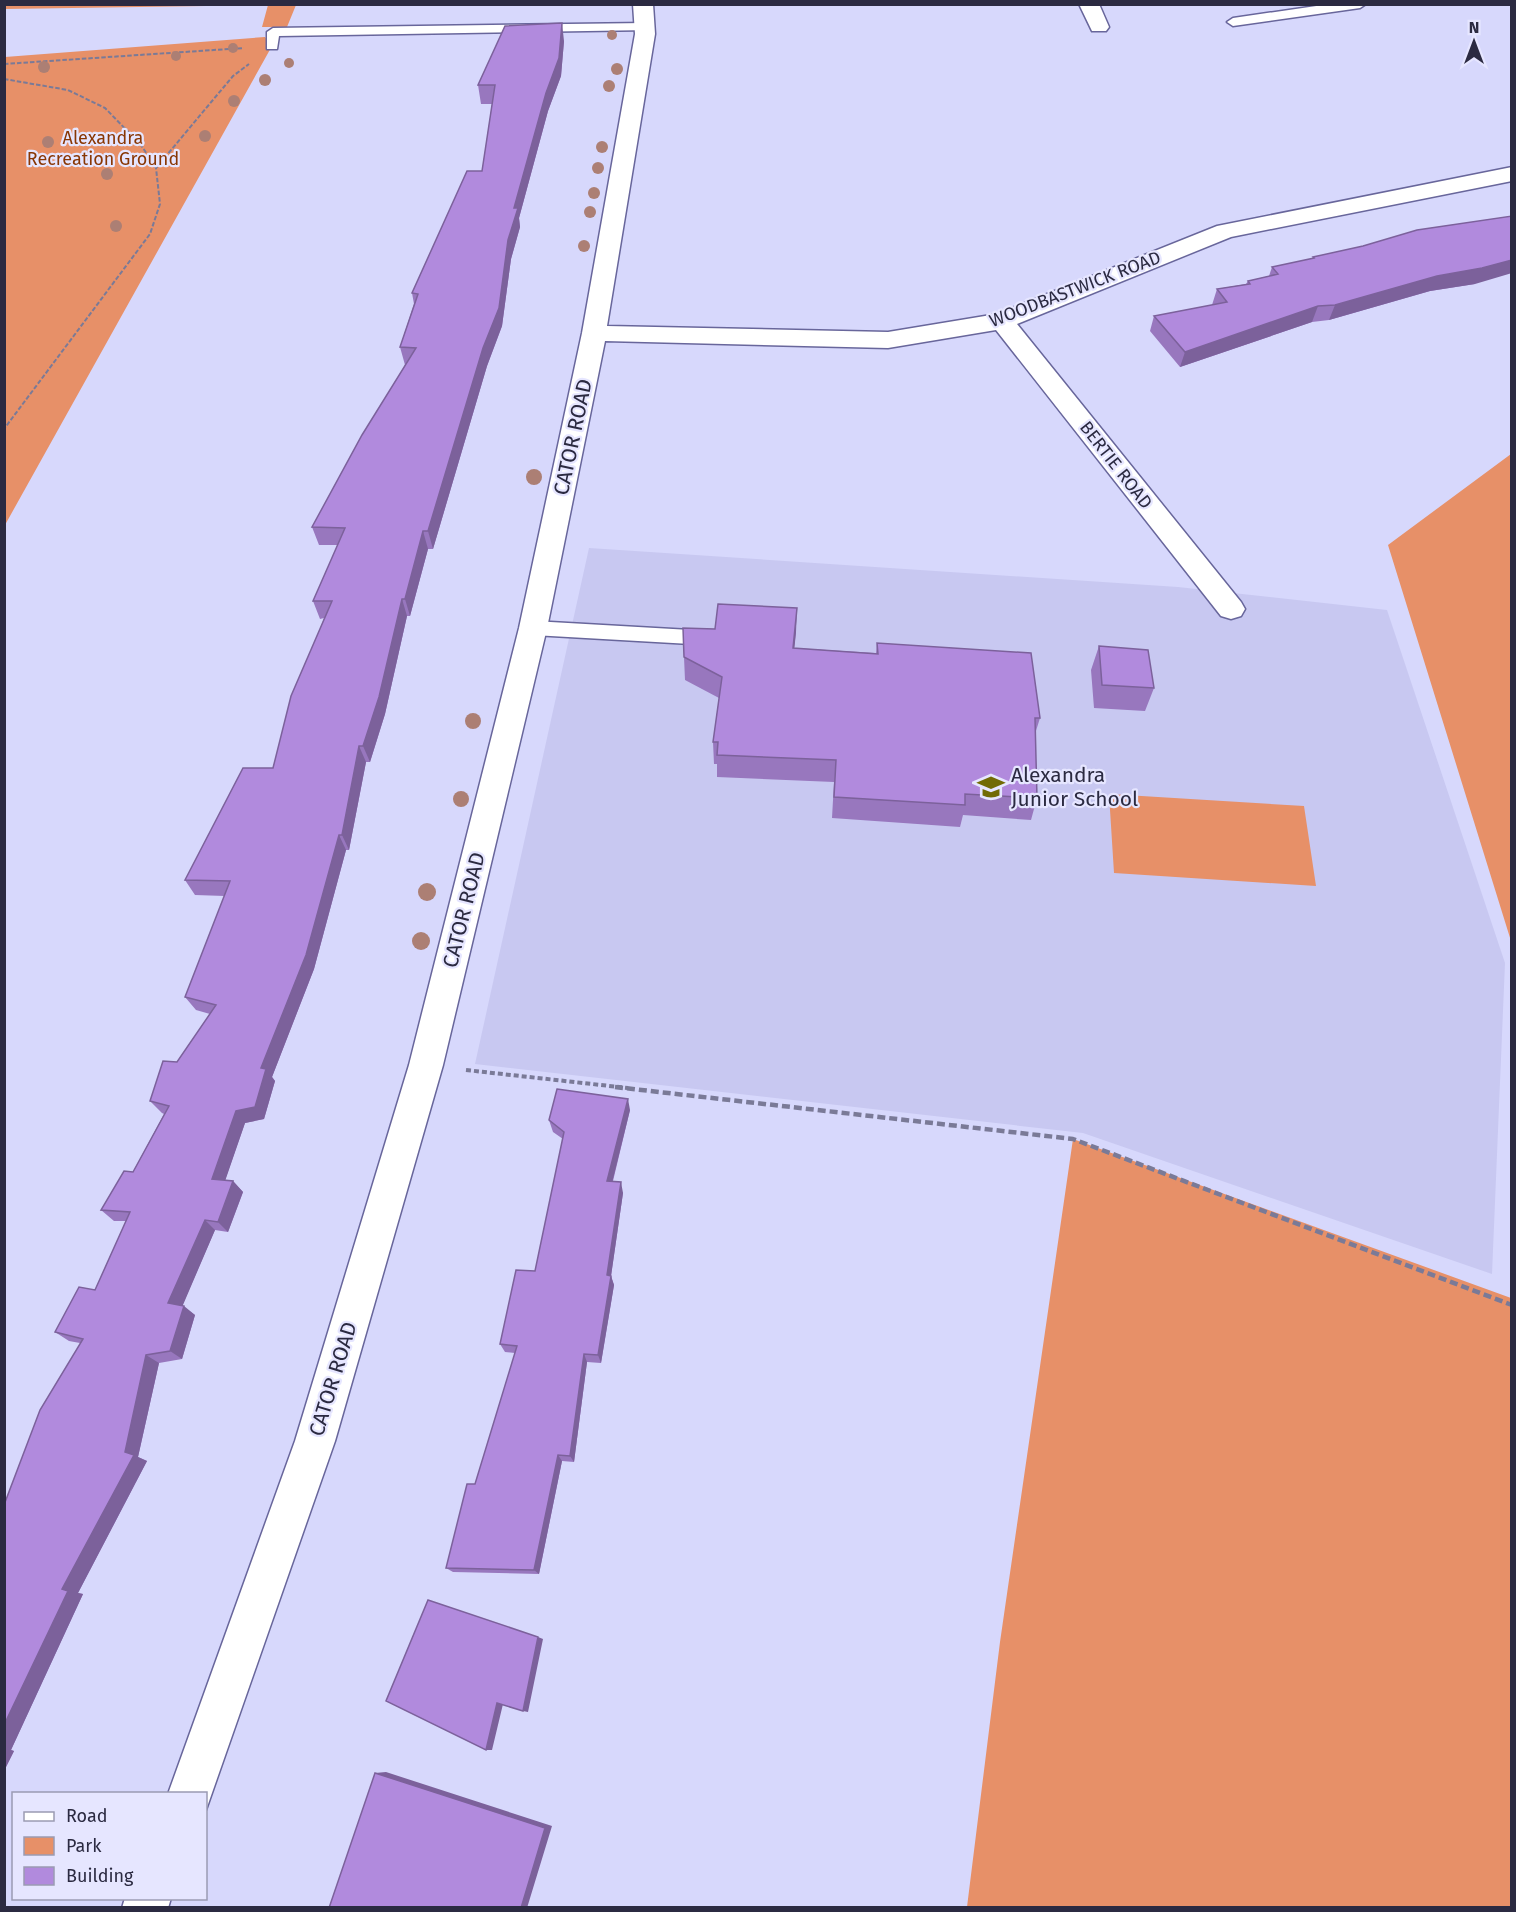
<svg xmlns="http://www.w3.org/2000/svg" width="1516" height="1912" viewBox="0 0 1516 1912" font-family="'Fira Sans',sans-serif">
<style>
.built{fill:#c8c8f1}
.green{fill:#e79068}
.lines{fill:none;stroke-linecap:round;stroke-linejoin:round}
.service-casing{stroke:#68669b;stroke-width:3}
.minor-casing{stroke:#68669b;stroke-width:3}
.path-far2{stroke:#7a7a97;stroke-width:2;stroke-dasharray:4.5 2;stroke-linecap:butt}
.path-far1{stroke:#7a7a97;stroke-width:4;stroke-dasharray:5 3;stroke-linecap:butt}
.path{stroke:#7a7a97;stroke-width:4.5;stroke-dasharray:8 4;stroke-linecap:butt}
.service{fill:#fff;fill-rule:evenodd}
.minor{fill:#fff;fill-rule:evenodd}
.tree{fill:#ac7f74}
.wall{fill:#9877be}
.shaded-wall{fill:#7c619b}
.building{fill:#b18add;stroke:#7c619b;stroke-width:1.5}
.labels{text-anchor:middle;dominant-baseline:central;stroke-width:4.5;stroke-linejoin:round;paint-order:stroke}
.far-park-label{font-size:18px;fill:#883604;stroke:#e6e6ff}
.far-street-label{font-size:18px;fill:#2b2a41;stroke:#e6e6ff}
.street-label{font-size:21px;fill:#2b2a41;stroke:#e6e6ff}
.poi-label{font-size:21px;fill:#2b2a41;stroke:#e6e6ff;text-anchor:start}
</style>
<rect width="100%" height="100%" fill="#d7d8fc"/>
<path class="built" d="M589,548l589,39 209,23 118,353 -13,311 -409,-141 -608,-69z"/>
<path class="green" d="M4,5l1,-1 291,1 -9,22h-25l6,-22 -263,4z
M265,37l7,9 -267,479v-468z
M1511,454v487l-123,-396z
M1109,794l195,12 12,80 -202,-13z
M1073,1139l438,159v609h-544l33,-265z"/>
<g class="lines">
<defs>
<path id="service" d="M1330,4h36l-6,4 -127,18 -6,-4 6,-4z
M646,23l5,1 1,3 -1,3 -372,6 -2,13h-10v-17l6,-4z
M533,621l175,10 6,2 3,5 -3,5 -6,2 -175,-10 -6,-2 -3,-5 3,-5z"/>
<path id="minor" d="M633,4h20l2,30 -48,292 281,6 109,-18 220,-88 295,-59v14l-281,56 -214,87 224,278 4,7 -4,7 -10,3 -10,-3 -225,-286 -108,18 -283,-7 -58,287 -104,437 -108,376 -129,369v-16h-38l127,-353 114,-376 110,-437 63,-295 53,-299z
M1079,4h20l10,23 -3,4h-14z
M125,1898h46l-3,10h-46z"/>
</defs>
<use href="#service" class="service-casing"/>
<use href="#minor" class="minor-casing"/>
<path class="path-far2" d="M4,64l240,-16
M4,79l64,11 37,18 36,37 15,23 4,36 -10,30 -146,195
M156,168l77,-92 16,-12"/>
<path class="path-far1" d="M466,1070l162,18"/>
<path class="path" d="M615,1087l458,52 439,166"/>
<use href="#service" class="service"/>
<use href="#minor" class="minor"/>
</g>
<g class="tree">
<circle cx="612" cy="35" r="5"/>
<circle cx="233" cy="48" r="5"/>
<circle cx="176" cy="56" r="5"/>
<circle cx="289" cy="63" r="5"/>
<circle cx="44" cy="67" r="6"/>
<circle cx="617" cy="69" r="6"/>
<circle cx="265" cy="80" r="6"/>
<circle cx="609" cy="86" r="6"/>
<circle cx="234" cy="101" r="6"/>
<circle cx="205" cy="136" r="6"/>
<circle cx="48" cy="142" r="6"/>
<circle cx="602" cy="147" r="6"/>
<circle cx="598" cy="168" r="6"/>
<circle cx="107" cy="174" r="6"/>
<circle cx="594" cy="193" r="6"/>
<circle cx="590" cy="212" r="6"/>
<circle cx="116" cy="226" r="6"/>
<circle cx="584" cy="246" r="6"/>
<circle cx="534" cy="477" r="8"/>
<circle cx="473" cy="721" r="8"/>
<circle cx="461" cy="799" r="8"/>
<circle cx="427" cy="892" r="9"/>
<circle cx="421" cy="941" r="9"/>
</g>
<path class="wall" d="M564,41l-3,35 -13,35 -29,107 1,9 -9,32 -9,67 -15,40 -54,183h-5l-18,67h-3l-22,98 -15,48h-4l-17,88h-3l-32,119 -42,108 3,4 -11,38 -19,4 -20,57 8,1 10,11 -15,40 -13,-2 -33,76 13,9 -13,44 -23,4 -21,94 9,4 -69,132 5,1 -72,156 3,1 -10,20 76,-428 -11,-2 -14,-9 40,-42 31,-69h-12l-13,-11 32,-38 31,-58 -2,-1 -12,-12 60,-87 -14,-4 -11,-13 40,-101 -30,-1 -10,-15 88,-112 51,-150 -4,1 -7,-18 25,-56h-19l-7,-18 93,-162 -5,-18 14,-43 -2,-11 70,-122 10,-67h-11l-3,-19z
M1313,257l162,27 -45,7 -101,29 -17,2 -132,45 -30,-36 4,-15 58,-11 5,-16 29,-5 2,-3 21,-5 3,-9 40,-8z
M796,632l-2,16 82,5 1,-10 163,75 -5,16 2,64 -6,22 -68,-5 -3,12 -128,-9 2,-36 -117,-5v-13h-3l-1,-22 6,-44 -34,-18 -1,-23z
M1099,646l55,42 -9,23 -51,-3 -3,-38z
M630,1110l-17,71 10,12 -12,83 3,9 -13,78 -14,-1 -13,100 -12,-1 -23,113 -86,-2 -7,-4 29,-84 40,-131 -10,-1 -5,-8 35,-73 28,-132 -10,-7 -4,-12z"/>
<path class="shaded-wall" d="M562,23l2,18 -3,35 -13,35 -29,107 1,9 -9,32 -9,67 -15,40 -54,183 -5,-18 55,-183 25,-108 6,-32z
M1512,260v13l-37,11 -45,7 -101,29 6,-15 102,-29z
M1318,306l-6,16 -132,45 5,-15z
M423,531l5,18 -18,67 -5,-17z
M402,599l5,17 -22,98 -15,48 -7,-16z
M797,608l-1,24 -4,40 1,-24z
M359,746l7,16 -17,88 -7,-15z
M339,835l7,15 -32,119 -42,108 3,4 -11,38 -19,4 -23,67 -10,-11 24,-68 25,-43z
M628,1099l2,11 -20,81 -3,-10z
M233,1181l10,11 -15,40 -10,-10z
M621,1182l2,11 -12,83 3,9 -13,78 -3,-8 9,-80z
M205,1220l10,10 -35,82 -12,-9z
M184,1306l11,9 -13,44 -12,-8z
M584,1354l3,8 -13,100 -4,-6z
M146,1355l13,8 -21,94 9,4 -69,132 5,1 -72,156 3,1 -10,20v-46l58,-136 63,-137z
M558,1455l4,6 -23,113 -5,-4z
M538,1637l5,2 -15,73 -5,-1z
M497,1703l6,1 -11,46h-6z
M386,1772l166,54 -25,82h-6l-146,-135z"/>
<path class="building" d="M562,23l-3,35 -13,35 -32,115h4l-10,32 -9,68 -16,40 -55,183h-5l-18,68h-3l-23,98 -16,49h-4l-17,89h-3l-33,120 -45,113 5,1 -11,38 -19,4 -24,68 21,2 -15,41 -13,-2 -37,83 16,3 -14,45 -24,4 -21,97 9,3 -72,134 6,2 -64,134v-220l36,-95 43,-71 -28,-7 24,-45 16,3 35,-78 -29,-2 23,-39 9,1 36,-66 -19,-5 13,-40 14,1 39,-57 -31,-8 45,-116 -45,-1 58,-112h30l18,-72 41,-95h-19l32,-73 -33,-1 50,-92 54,-87 -16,-1 18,-53 -6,-1 55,-122h15l13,-86h-17l27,-59z
M1512,216v44l-30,8 -45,8 -102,29 -17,1 -133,46 -31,-36 73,-14 -10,-13 33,-5 -2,-3 30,-7 -6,-7 42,-9 -1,-1 50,-11 54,-16z
M718,604l79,4 -4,40 85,6 -1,-11 154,10 9,65h-5l2,80 -72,-4v11l-131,-8 2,-37 -119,-5 1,-13h-5l9,-65 -38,-20 -1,-29 32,1z
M1099,646l49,4 6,38 -52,-3z
M557,1089l71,10 -21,82 14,1 -14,93 4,1 -13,79 -14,-1 -14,102 -12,-1 -24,115 -88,-2 21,-84h8l42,-138 -17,-2 16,-74 19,1 29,-139 -15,-12z
M428,1600l110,37 -15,74 -26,-8 -11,47 -100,-49z
M375,1773l170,55 -24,80h-192z"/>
<defs>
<symbol id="school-bare" viewBox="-9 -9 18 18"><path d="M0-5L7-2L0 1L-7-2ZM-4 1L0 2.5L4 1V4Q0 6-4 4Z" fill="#726b05" stroke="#e6e6ff" stroke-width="2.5" paint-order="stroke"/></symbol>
</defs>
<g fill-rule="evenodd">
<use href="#school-bare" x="972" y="768" width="38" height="38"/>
</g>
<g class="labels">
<g class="far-park-label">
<text x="103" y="138">Alexandra<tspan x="103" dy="21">Recreation Ground</tspan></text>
</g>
<g class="far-street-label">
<text transform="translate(1075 289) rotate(-21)">WOODBASTWICK ROAD</text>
<text transform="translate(1116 465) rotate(52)">BERTIE ROAD</text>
</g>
<g class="street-label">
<text transform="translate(573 437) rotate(-78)">CATOR ROAD</text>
<text transform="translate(464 910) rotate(-76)">CATOR ROAD</text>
<text transform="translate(333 1379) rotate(-73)">CATOR ROAD</text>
</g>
<g class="poi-label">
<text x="1011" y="775">Alexandra<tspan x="1011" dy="24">Junior School</tspan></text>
</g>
</g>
<rect width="1516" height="1912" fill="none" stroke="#2b2a41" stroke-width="12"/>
<rect x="12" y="1792" width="195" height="108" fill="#e6e6ff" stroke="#9b9bb3" stroke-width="1.5"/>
<rect x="24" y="1812" width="30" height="9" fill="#ffffff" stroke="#9b9bb3" stroke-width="1.5"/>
<text x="66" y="1822" font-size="18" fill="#2b2a41">Road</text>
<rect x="24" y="1837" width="30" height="18" fill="#e79068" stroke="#9b9bb3" stroke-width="1.5"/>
<text x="66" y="1852" font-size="18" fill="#2b2a41">Park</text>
<rect x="24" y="1867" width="30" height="18" fill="#b18add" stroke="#9b9bb3" stroke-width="1.5"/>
<text x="66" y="1882" font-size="18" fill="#2b2a41">Building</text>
<g transform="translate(1474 42)" stroke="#e6e6ff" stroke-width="4.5" paint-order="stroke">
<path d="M0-4.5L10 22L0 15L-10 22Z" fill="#2b2a41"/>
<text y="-9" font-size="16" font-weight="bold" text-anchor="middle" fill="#2b2a41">N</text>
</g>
</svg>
